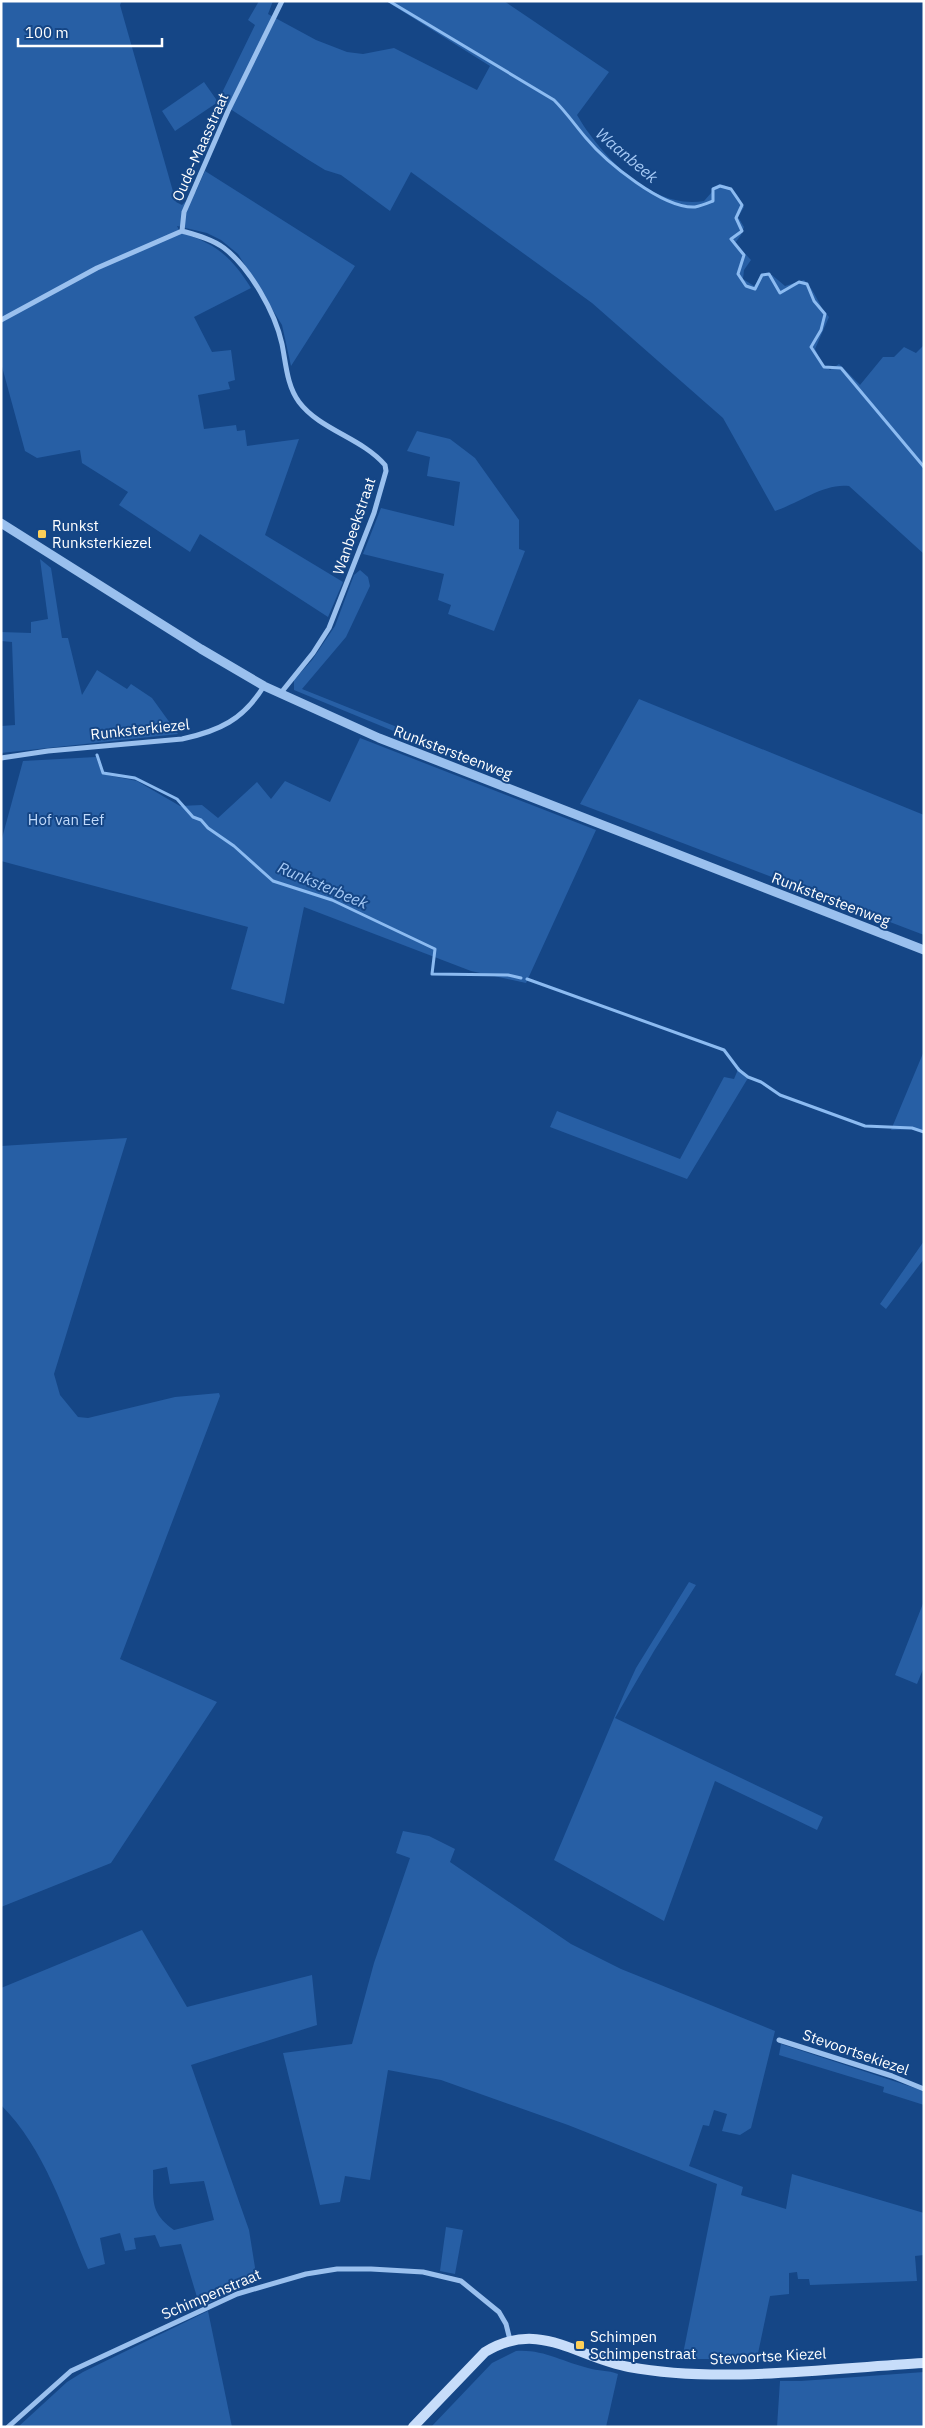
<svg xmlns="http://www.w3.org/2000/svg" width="925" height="2428" viewBox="0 0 925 2428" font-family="'IBM Plex Sans',sans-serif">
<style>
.green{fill:#275fa5;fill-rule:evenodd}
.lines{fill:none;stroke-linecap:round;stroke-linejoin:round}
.stream{stroke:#8cbbf1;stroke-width:3}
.minor{stroke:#9ac0ee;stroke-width:5}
.tertiary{stroke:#9ac0ee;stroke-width:9}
.secondary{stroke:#c7ddfa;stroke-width:10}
.poi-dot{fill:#ffd058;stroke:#154686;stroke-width:2}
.labels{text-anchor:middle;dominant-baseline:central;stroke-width:4;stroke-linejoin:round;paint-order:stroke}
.street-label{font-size:15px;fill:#fff;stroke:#154686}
.poi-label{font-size:15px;fill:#fff;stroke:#154686;text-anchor:start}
.park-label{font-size:15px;fill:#c0dafb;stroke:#154686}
.water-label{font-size:16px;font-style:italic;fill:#a6caf6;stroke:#154686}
</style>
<rect width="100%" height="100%" fill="#154686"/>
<path class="green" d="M1,1h121l-2,4 56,197 6,3 14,-14 9,-20 150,95 -64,100 -9,-41 -44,-71 -17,-14 -14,-7 -30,-7 3,6c36,12 51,24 71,56l-57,29 18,35 19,-2 4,30 -7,2 2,7 -32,6 6,34 32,-4 1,6 8,-1 2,16 52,-7 -34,96 78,47 -15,35 -128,-83 -10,18 -71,-47 9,-13 -46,-29 -2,-13 -43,8 -12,-7 -24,-88z
M259,1h14l-5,13 48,26 31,12 16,2 31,-6 83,42 13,-24 -104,-65h118l105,71 -32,43c24,41 75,95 127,86l15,-17c14,2 19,11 25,23l-6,10 6,10 -3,8 -6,8 16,17 -7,10 -1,9 11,7 10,-12 8,1 13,11 19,-6c12,11 14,26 25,37l-14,32 7,14 8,7 9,-6 21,21 23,-28h11l10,-10 12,6 8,-8v209l-75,-68c-25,-3 -50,17 -74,25l-52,-93 -131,-115 -181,-131 -21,39 -49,-36 -16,-5 -18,-11 -89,-58 37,-76 -7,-5z
M204,82l14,20 -43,29 -13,-20z
M417,431l33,8 25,19 44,62v29l6,2 -31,80 -46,-17 3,-9 -13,-5 6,-26 -81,-20 18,-46 73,18 6,-44 -33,-6 3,-19 -23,-6z
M40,559l11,9 11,70h6l14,57 15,-25 30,19 4,-5 21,14 26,36 -177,19v-27l14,-1 -3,-83 -11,-1v-9l30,1v-11l17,-3z
M360,570l8,7 2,9 -24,51 -44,52 205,82 -2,6 -211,-87v-10l18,-20 23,-34 19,-51z
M639,699l285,116v120l-344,-131z
M360,738l236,92 -70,153 -55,-12 -167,-64 -20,97 -53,-15 17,-62 -247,-66v-19l22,-81 73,-4 6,17 35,7 43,25 22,-1 16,13 39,-36 14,17 14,-18 45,21z
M924,1051v81l-9,-3 -24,1z
M739,1067l9,11 -61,101 -137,-52 7,-16 123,48 44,-82 10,2z
M127,1138l-73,236 6,21 18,22 10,1 87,-21 44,-4 1,3 -100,263 97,43 -106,161 -110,44v-761z
M924,1241v18l-38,50 -6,-5z
M689,1582l7,3 -42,66 -39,67 208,99 -6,13 -102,-49 -51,140 -110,-61 71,-168 11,-24z
M924,1601v66l-7,17 -22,-9z
M403,1831l26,5 26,13 -5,13 121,82 50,25 154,62 -24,97 -11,7 -18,-4 5,-17 -13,-4 -5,16 -6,-1 -14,41 54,21 -2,8 45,14 6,-35 132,39v42l-9,1 2,25 -107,4 -1,-6h-11l-1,-7 -8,1v21l-19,2 -14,67 -10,-4h-64l35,-175 -149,-59 -127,-45 -53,-10 -18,110 -25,-4 -5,26 -20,3 -37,-152 69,-9 22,-81 36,-105 -14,-5z
M142,1930l45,77 125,-32 5,50 -126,40 58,165 8,50 -57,27 -19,-63 -21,3 -5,-12 -21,3 2,11 -11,2 -5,-18 -20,5 5,26 -17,5c-24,-57 -43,-120 -87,-164v-117zM167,2167l3,17 34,-3 10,39 -40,10c-26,-18 -20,-32 -21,-60z
M781,2044l137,45 6,3v13l-41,-13 1,-5 -105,-32z
M446,2227l17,3 -8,44 -15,-3z
M208,2311l24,116h-214l49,-45 16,-10z
M516,2351c27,-2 47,11 72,17 10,3 20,2 30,6l-12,53h-175l61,-64z
M924,2372v55h-147l3,-46h21z"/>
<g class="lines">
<path class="stream" d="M389,1l165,99c12,12 21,25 32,38 20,24 77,71 109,69 6,-1 13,-4 18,-6v-12l7,-3 11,3 11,16 -6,13 6,13 -11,8 13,16 -6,19 8,12 9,3 7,-14 7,-1 11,19 19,-11 8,2 7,17 11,13 -4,16 -10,17 13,20 17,1 83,99
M97,755l6,18 32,5 42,21 16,18 8,3 7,8 26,18 39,35 59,19 103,49 -3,25 76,1 13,3
M527,979l197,71 15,20 9,7 13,5 19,13 85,31 47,2 12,4"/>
<path class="minor" d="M182,231c14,4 30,8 42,17 26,20 51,64 58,96 4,20 5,42 17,58 21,28 63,36 86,63l1,6 -12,42 -45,115 -16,25 -33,41
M182,231l2,-19 44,-101 54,-110
M1,320l96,-52 85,-37
M1,758l47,-7 134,-12c37,-8 61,-19 82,-53
M779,2040l113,36 32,13
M8,2427l63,-56 166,-77 69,-20 31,-5h34l52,3 38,9 38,31 7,12 4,16"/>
<path class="tertiary" d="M1,523l200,126 63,37 115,52 545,212"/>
<path class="secondary" d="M413,2427l72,-75c54,-33 91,5 144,15 91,17 202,1 295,-4"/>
</g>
<g class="poi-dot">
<rect x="37" y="529" width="10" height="10" rx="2.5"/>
<rect x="575" y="2340" width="10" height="10" rx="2.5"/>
</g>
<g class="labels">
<g class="street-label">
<text transform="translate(200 147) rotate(-66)">Oude-Maasstraat</text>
<text transform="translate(354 526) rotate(-71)">Wanbeekstraat</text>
<text transform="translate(140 729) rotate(-6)">Runksterkiezel</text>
<text transform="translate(453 752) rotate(21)">Runkstersteenweg</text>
<text transform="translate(831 899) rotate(21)">Runkstersteenweg</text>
<text transform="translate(856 2052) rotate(19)">Stevoortsekiezel</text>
<text transform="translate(211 2294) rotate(-23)">Schimpenstraat</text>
<text transform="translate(768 2356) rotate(-3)">Stevoortse Kiezel</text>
</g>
<g class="poi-label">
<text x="52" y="525">Runkst<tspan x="52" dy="17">Runksterkiezel</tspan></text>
<text x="590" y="2336">Schimpen<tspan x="590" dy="17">Schimpenstraat</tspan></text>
</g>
<g class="park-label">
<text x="66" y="819">Hof van Eef</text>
</g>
<g class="water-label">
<text transform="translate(627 155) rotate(40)">Waanbeek</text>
<text transform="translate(323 885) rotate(23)">Runksterbeek</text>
</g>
</g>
<rect width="925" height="2428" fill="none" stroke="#ffffff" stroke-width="5"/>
<path d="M18 38v8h144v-8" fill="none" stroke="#ffffff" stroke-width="2.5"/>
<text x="25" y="38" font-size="15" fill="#ffffff" stroke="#154686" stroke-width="4" paint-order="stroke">100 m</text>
</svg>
